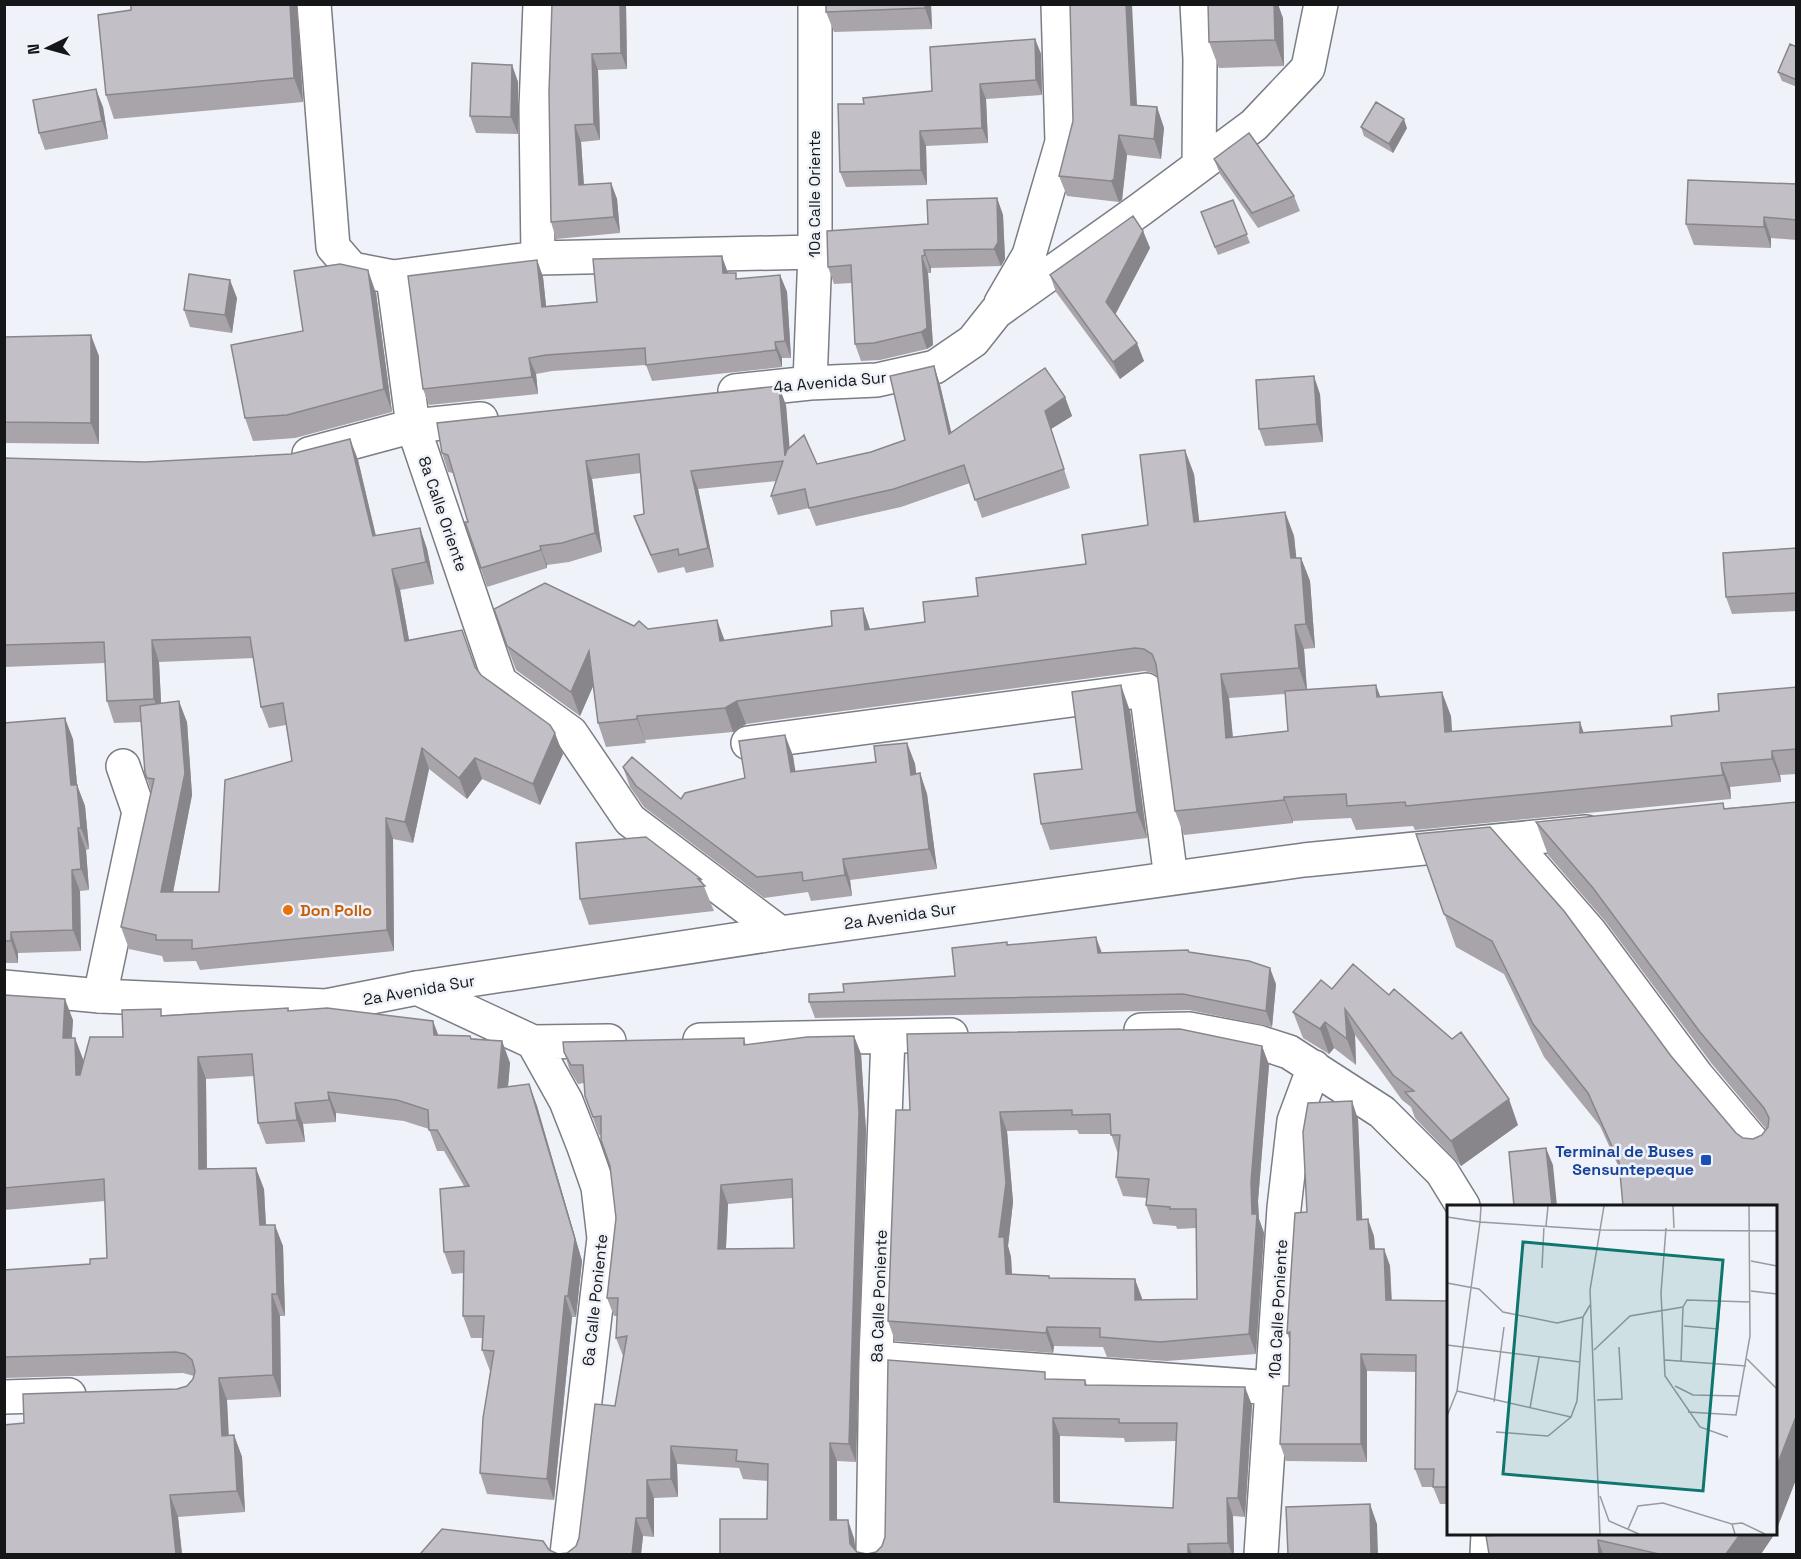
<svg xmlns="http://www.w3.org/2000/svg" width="1801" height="1559" viewBox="0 0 1801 1559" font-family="'Space Grotesk',sans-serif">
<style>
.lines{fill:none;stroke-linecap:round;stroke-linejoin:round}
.minor-casing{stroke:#7b7d84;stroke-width:36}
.major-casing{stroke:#7b7d84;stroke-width:36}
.minor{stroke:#fff;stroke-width:33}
.major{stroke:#fff;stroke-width:33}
.wall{fill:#a8a4aa;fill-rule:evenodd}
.shaded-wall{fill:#88868b}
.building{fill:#c3bfc6;stroke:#88868b;stroke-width:1.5;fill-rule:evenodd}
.food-dot{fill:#e8710a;stroke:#f0f2fa;stroke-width:2}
.transit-dot{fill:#1a4fb4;stroke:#f0f2fa;stroke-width:2}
.labels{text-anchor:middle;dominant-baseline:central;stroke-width:5;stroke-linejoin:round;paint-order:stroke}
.street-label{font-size:16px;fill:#151618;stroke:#f0f2fa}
.food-label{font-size:16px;font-weight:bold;fill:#c56008;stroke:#f0f2fa;text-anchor:start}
.transit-label{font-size:16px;font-weight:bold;fill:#164399;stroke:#f0f2fa;text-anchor:end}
.inset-road{fill:none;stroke:#989aa0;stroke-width:1.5}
.view{fill:#0f766e;fill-opacity:0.15;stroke:#0f766e;stroke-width:3}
.inset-edge{fill:none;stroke:#151618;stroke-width:3}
</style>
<rect width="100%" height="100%" fill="#f0f2fa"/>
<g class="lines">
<defs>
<path id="minor" d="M314,4l19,243 19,22 41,8 20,149 87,256 71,51 59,87 150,113
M1197,4l3,55 -1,107
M538,258l-2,-150 4,-104
M393,277l145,-19 277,-6
M1001,303l28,-48 33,-113 -4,-138
M810,383l5,-131v-248
M735,391l75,-8 67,-3 58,-13 38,-26 23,-29 145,-103 113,-84 54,-57 13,-64
M309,454l104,-28 68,-7
M748,743l398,-53 25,188
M1510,840l80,92 107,144 65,77
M417,988l116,54 33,59 18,46 14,40 6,51 -37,316
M100,996l39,-184 -16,-46
M1141,1030l48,-1 69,13 31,10 93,60 60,60 21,34
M700,1040l251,-5
M533,1042l76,-1
M876,1358l397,30
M4,1397l65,-2
M873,1554l3,-196 12,-321
M1261,1554l23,-346 10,-87 20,-54
M1487,1554l1,-20"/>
<path id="major" d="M4,987l96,9 226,10 91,-18 363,-55 524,-73 282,-28"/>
</defs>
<use href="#minor" class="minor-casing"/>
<use href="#major" class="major-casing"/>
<use href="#minor" class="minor"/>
<use href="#major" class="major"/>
</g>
<path class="wall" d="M297,4l6,98 -189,17 -8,-24 25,-85z
M552,4h74l1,65 -29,1 2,70 -19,2 3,43 27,-2 6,16 3,34 -64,6 -5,-17z
M826,4h105l1,25 -98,3 -8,-20z
M1283,18l1,48 -65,2 -10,-26z
M1035,39l6,15 1,41 -56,4 2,44 -62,3 1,39 -81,2 -6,-15 24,-68 68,-13z
M1797,47v40l-15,-6 -4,-9z
M512,65l6,17v52l-42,-1 -6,-17z
M1137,105l20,2 7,21 -3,31 -34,-4 -5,45 -3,2 -52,-6 -8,-20 14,-55z
M103,107l5,32 -63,11 -6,-17z
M1361,127l46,1 -14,25 -29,-17z
M1214,159l80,37 6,15 -42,17 -38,-54z
M1797,184v56l-26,-2v10l-77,-3 -8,-21z
M997,198l6,17 2,44 -4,7 -70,2v5h-3l5,72 -6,4 -47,11 -19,1 -6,-17 -3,-61 -18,1 -6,-17 100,-43z
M1233,200l17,43 -32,12 -17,-43z
M1143,231l7,17 -35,66 29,47 -24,18 -64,-87 -6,-17z
M537,260l6,17 3,29 51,-4 131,-29 10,6 42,-4 7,17 4,66h-9v9l-130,14 -6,-16 -94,6 -16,3 2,20 -109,11 -6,-16z
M376,293l16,119 -97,26 -42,3 -8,-23 58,-87z
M237,298l-5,35 -42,-6 -6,-17z
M4,332l2,5 93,19v88l-95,-1z
M934,366l6,19 11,47 114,-35 7,19 -21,13 19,59 -88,30 -12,-35 -69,24 -85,19 -7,-18 -31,7 -7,-19 6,-15 -79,8 16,78 -28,6 -2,-6 -26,6 -17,-38 -7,-19 10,-2 -3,-41 -49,6 10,73 -33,10 -22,3v3l-60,19 -22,-65h3l-15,-49 -5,-1 -6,-19 344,-48 3,43 28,16 54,-12 34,-12z
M1320,394l3,48 -58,4 -6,-17z
M350,439l8,21 18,76 44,-8 7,21 7,35 -34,6 9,50 66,28 6,7 82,79 -23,51 -58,-26 -15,20 -38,-30 -16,74 -20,-4 1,112 -194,19 -4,-9 -32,1 -2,-6 -33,-7 -8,-22 30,-136 -6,-18 -4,-51 -27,1 -7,-22 -2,-38 -101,4v-209l141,4 146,-8zM254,658l7,49 8,21 17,-3 6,36 -73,131h-46l19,-97 -5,-73 -26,-19 -2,-41z
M1194,474l5,48 86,-10 9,24 2,22h5l9,23 5,67 -11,1 3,40 73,7 71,20 1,15 132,1 88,-6 125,-39v87l-17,1 1,7 -51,5 1,12 -316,31 -2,-4 -57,4 -5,-12 -58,3v2l-109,12 -9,-24 -17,-135 -5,-3 -9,-2 -398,53 -13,8 -88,8 1,3 -40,4 -8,-24 -5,-37 -13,30 -64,-46 -9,-24 127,-20 14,3 69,-9 7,21 108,-15 31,-18 7,21 55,-7 53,-26 108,-32 62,-39zM1285,694l3,37 -55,6 -4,-39z
M1797,548v63l-65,3 -6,-17z
M1130,711l17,127 -97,12 -9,-26 41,-55z
M4,723l69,16 4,46 8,21 4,43 -3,1 3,40 -9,1 1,60 -63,2v10h-14z
M785,735l8,21 2,16 81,-10 31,-19 8,21 1,10 4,-1 7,21 10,75 -87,11 2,16 -41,5 -3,-9 -44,6 -120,-91 -14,-20 -7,-20 58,32 64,-21z
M1797,802v675l-21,54v-325l-156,-36 -20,-44 -56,-69 -40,-83 -48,-27 -40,-113 255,222 65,77 7,5 10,1 9,-4 4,-6 -54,-65 -107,-143 -57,-66 -12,-33 189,-14z
M701,879l13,32 -125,14 -9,-26z
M1008,945l94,8 87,-1 87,32 -4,43 -83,-17 -374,8 -6,-16 35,-10 111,-16z
M1332,989l186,136 -57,41 -46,-48 -4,-11 -9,-7 -47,-65 1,30 -22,-17 -5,6 -26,-16 -10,-26z
M4,995l69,25 -1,18 11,21v5l40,-27 41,-22 124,-7 1,3 149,24 64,6 8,22 -2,24 21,-3 8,22 45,155 -6,56h-4l-18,183 -67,-6 -7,-21 10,-102 -8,-21 1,-12h-12l-8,-22 1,-43 -12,1 -8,-22 20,-66 -20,-35h-7l-8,-22 -25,-8 -68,-8v9l-33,2 2,18 -39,2 -8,-21 -4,-47 -48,3 1,90 57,20 2,36 17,21 2,70h-5l1,81 -54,3 1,36 6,-1 8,22 3,55 -67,5 4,37h-178l20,-131 153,-34 10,-3 6,-7 1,-3 -11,-3 -179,5v-108l86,-6 17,-6 -2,-57 -101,9z
M854,1036l7,18 5,77 -10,331 -19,-1v59l17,18 1,12 2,2 10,2 9,-2 172,-173 37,1 2,5 165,20 -7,112 -12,-1 1,38h-514l47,-35 1,-38 -25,-2 -4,-11 -62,-4 1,33 -24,1v39l-11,-1 -2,18h-219l-1,-1 128,-3 9,4 9,-1 9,-7 3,-8 36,-132 8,-50 -7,-18 1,-22h-3l-7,-18 9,-80 -6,-52 -9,-31h-2l-14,-39 -1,-13 -6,1 -8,-13 -6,-19 180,-14 2,7zM792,1198l2,50 -68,1 2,-45zM1060,1436l64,2 1,4 51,-1 -3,67 -113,-5z
M1262,1046l7,19 -11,136 1,18 5,14 -8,121 -89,7 -60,-4 -4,-10 -49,-1 -1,7 -158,-12 -7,-20 22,-211zM1077,1130l2,4h32l7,20 -2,23 7,19 24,2 -1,7 7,19 23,2 1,3 19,-1 1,71 -55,1v-2l-92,-20 -38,-3 -1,-18 -3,-11 5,-44 -6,-71z
M1358,1119l4,100 12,17 1,13h9l6,17 2,34 57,1v203h-9l-7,-17h-11l-7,-18 1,-97 -49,-1v91l-81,-1 -6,-17 9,-58 1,-45 -3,-8 20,-121z
M1530,1533l244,2 -13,19h-272z"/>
<path class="shaded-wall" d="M290,4h7l6,98 -9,-24z
M620,4h6l1,65 -6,-16z
M925,4h6l1,25 -7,-21z
M1126,4h6l6,121 -7,-20z
M1274,4h4l5,14 1,48 -9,-26z
M1035,39l6,15 1,41 -6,-15z
M592,54l6,16 2,70 -6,-16z
M512,65l6,17v52l-7,-17z
M980,84l6,15 2,44 -6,-15z
M96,89l7,18 5,32 -6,-18z
M1157,107l7,21 -3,31 -7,-20z
M1404,119l3,9 -14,25 -4,-9z
M575,125l6,17 4,60 -6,-17z
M920,131l6,15 1,39 -6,-15z
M1119,135l8,20 -5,45 -3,2 -8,-21z
M611,183l6,16 3,34 -6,-16z
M997,198l6,17 2,44 -4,7 -7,-17z
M1764,217l7,21v10l-7,-21z
M1143,231l7,17 -37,71 -7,-17z
M924,250l7,18v5l-6,-18z
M722,256l6,17h-5z
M922,256l6,17 5,72 -6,4 -6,-17z
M537,260l6,17 5,47 -6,-17z
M368,270l8,23 16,119 -8,-23z
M780,275l7,17 4,66 -6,-17z
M230,280l7,18 -5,35 -7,-18z
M91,335l8,21v88l-8,-21z
M775,342l7,16v9l-6,-17z
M1137,343l7,18 -24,18 -7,-17z
M529,358l7,16 2,20 -6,-17z
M934,366l6,19 16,67 -7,-18z
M1314,376l6,18 3,48 -6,-18z
M779,386l7,19 6,70 -7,-19z
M1065,397l7,19 -21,13 19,59 -25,-77z
M350,439l8,21 23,98 -8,-22z
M1185,450l9,24 8,72 -8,-24z
M586,461l6,18 10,73 -7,-19z
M691,471l7,18 16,78 -6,-19z
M1285,512l9,24 5,46 -8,-24z
M420,528l7,21 7,35 -8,-22z
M540,546l7,19v3l-6,-18z
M1301,558l9,23 5,67 -9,-24z
M392,569l8,21 13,72 -8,-21z
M863,608l8,24 -6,-2z
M717,620l9,24 -6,-3z
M1295,625l9,24 3,43 -8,-24z
M152,640l7,22 3,59 -8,-22z
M589,651l9,24 -18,41 -9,-24z
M1221,674l8,24 6,64 -9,-24z
M1121,685l9,26 17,127 -10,-26z
M1376,685l9,24 -8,-12z
M1442,692l9,24 2,39 -8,-23z
M179,701l8,21 5,73 -23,118 -8,-21z
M737,701l9,23 -13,8 -8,-24z
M637,716l9,27 -9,-24z
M65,718l8,21 6,67 -8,-21z
M1580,722l8,23 -8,-12z
M555,733l8,21 -23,51 -7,-21z
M785,735l8,21 6,37 -8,-21z
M907,743l8,21 4,31 -8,-20z
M422,748l7,21 -16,74 -8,-21z
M1772,751l8,24 1,7 -9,-23z
M475,758l7,21 -15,20 -8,-21z
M1721,763l9,24 1,12 -8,-24z
M920,773l7,21 10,75 -8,-20z
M77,785l8,21 4,43 -8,-21z
M1284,797l9,24v2l-9,-23z
M386,818l7,21 1,112 -7,-21z
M78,828l8,22 3,40 -8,-21z
M843,859l7,21 2,16 -7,-21z
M72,870l8,21 1,60 -8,-21z
M11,932l7,21v10l-7,-22z
M1096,937l6,16h-4z
M1270,968l6,16 -4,43 -6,-16z
M65,999l8,21 -3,39 -7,-21z
M1345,1009l10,26 1,30 -9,-26z
M433,1021l8,21 -7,-7z
M1325,1022l9,26 -5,6 -9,-25z
M854,1036l7,18 5,77 -10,331 -7,-18z
M75,1038l8,21 1,37 -8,-21z
M502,1041l8,22 -4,46 -8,-21z
M1262,1046l7,19 -11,136 1,18 5,14 -8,121 -7,-20 3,-120 -1,-32z
M198,1057l8,22 1,112 -8,-22z
M529,1084l8,22 45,155 -6,56 -8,-21z
M328,1092l8,21v9l-7,-22z
M1509,1099l9,26 -57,41 -10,-25z
M1352,1101l6,18 5,118 -6,-17z
M295,1103l8,21 2,18 -8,-22z
M1000,1112l7,19 6,71 -5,44 3,11 2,37 -7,-20 -7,-37z
M1546,1148l7,17 4,41h-5z
M256,1168l8,21 3,57 -7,-21z
M721,1185l7,19 -3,63 -7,-18z
M1368,1219l6,17 2,31 -6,-18z
M275,1225l8,21 2,70 -8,-22z
M1384,1249l6,17 2,51 -6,-17z
M1135,1279l7,19v21l-7,-19z
M272,1294l8,22 1,81 -8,-22z
M565,1296l7,21 -18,183 -7,-21z
M1047,1327l7,19 -1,7 -7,-20z
M1361,1354l6,17v91l-6,-18z
M219,1378l8,22 3,57 -8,-21z
M1245,1387l7,18 -7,112 -7,-19z
M1797,1414v63l-21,54v-63z
M1053,1418l7,18v85l-6,-19z
M234,1435l8,22 3,55 -8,-21z
M830,1443l7,18v77l-7,-18z
M671,1446l6,18 1,33 -7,-18z
M647,1480l7,18v39l-7,-19z
M170,1495l8,22 4,37h-6z
M1227,1498l6,18 1,38h-2l-4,-11z
M1370,1504l7,20 1,30h-7z
M636,1518l7,18 -2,18h-9z
M848,1520l6,18 2,16 -6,-10z
M1741,1533h34l-14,21h-35z
M1598,1540l5,14h-4z
M1188,1544l4,10h-4z"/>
<path class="building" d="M131,4h159l4,74 -188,17 -8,-80 33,-5z
M552,4h68l1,49 -29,1 2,70 -19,1 4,60 32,-2 3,34 -63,5 -2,-130z
M826,4h99v4l-99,4z
M1070,4h56l5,101 26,2 -3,32 -35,-4 -5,44 -3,2 -52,-5 14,-55z
M1208,4h66l1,36 -66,2z
M1035,39l1,41 -56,4 2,44 -62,3 1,39 -81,2 -2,-68h26l-1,-6 69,-7 -2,-44z
M1790,44l7,3v33l-19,-8z
M472,63l40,2 -1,52 -41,-1z
M96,89l6,32 -63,12 -6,-33z
M1376,102l28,17 -15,25 -28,-17z
M1249,133l45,63 -42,17 -38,-54z
M1688,180l109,4v36l-33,-3v10l-78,-3z
M997,198l1,44 -4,7 -70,1 1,5 -3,1 5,72 -6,4 -47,11 -19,1 -4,-79 -23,2 -1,-36 101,-7 -1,-24z
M1233,200l14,34 -32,13 -14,-35z
M1133,216l10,15 -37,71 31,41 -24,19 -63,-87z
M722,256l1,17h13v6l44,-4 5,66 -10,1 1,8 -130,15 -1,-17 -99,7 -17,3 3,19 -109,12 -15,-113 129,-16 5,47 55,-5 -4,-43z
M340,264l28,6 16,119 -97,26 -42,3 -14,-73 72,-14 -9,-60z
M189,274l41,6 -5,35 -41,-5z
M91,335v88l-87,-1v-85z
M934,366l15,68 96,-66 20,29 -20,14 19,58 -89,31 -11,-35 -70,24 -85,19 -4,-19 -34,7 12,-35 -92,10 17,77 -29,7 -1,-6 -27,6 -17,-39 10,-2 -5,-60 -53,7 9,72 -33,10 -22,3 1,4 -60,18 -16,-46h3l-20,-67 -6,-2 -5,-30 342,-37 6,70 2,-6 17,-15 13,29 54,-12 34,-12 -15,-64z
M1314,376l3,48 -58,5 -3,-49z
M350,439l23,97 47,-8 6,34 -34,7 13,72 57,-11 13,37 6,8 69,50 5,8 -22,51 -58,-26 -16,20 -37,-30 -17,74 -19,-4 1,112 -195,19v-9h-36v-5l-35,-8 33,-148 -7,-1 -2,-5 -5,-67 39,-5 6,72 -24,119h58l6,-112 67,-19 -9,-58 -22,4 -11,-70 -98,3 2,59 -47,2 -3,-59 -100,3v-187l141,4 146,-8z
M1185,450l9,72 91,-10 6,46h10l5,66 -11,1 4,43 -78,6 5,64 62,-7 -3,-40 91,-6 1,12 65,-5 3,40 135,-10v11l92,-7 -1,-10 48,-5 -1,-17 79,-7v62l-25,2v8l-51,4 2,12 -317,31 -1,-4 -58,4 -1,-12 -62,3v3l-109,11 -19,-147 -4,-10 -8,-5 -9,-1 -398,53 -12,7 -88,8v3l-39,4 -9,-72 -18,41 -64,-46 -13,-37 51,-26 89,43 5,-5 9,8 69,-9 3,21 112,-15 -1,-15 32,-3 2,22 60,-8 -2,-20 55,-6 -2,-18 110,-14 -4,-29 66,-10 -8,-70z
M1797,548v45l-71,4 -3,-44z
M1121,685l16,127 -96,12 -7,-50 48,-5 -10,-77z
M65,718l6,67h6l4,43h-3l3,41 -9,1 1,60 -62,2v9h-7v-218z
M785,735l6,37 85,-10 -2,-16 33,-3 4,32 9,-2 9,76 -86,10 2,16 -42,6 -1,-9 -45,5 -121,-91 -13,-19 9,-10 49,42 4,-6 60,-15 -6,-37z
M1797,802v612l-21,54v-262h-153l-4,-44 -31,-69 -55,-69 -41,-83 -48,-27 -28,-80 74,-7 74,84 107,145 65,77 7,5 10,1 9,-4 6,-8 1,-9 -5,-10 -64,-76 -107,-144 -57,-66 187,-19 1,6z
M646,837l55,42h-3l7,7 -125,13 -4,-56z
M1096,937l2,16 90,-3 1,2 60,9 21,7 -4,43 -83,-17 -374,8v-8l35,-2 -1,-8 112,-8 -3,-28 55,-6v3z
M1353,964l36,31 5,-6 58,50 9,-7 48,67 -58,42 -46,-49 9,-1 -21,-16 -48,-66 2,30 -22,-17 -5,7 -27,-17 28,-32 11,9z
M4,995l61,4 -2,39h12l1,37h4l10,-38h33l-1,-27 39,-1v7l127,-8v3l39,-3 106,13 1,14 36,1 1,3 31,2 -4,47 31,-4 46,155 -7,57h-3l-18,183 -67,-6 3,-55 11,-67 -12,-1 2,-34h-21l1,-65 -20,1 -4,-63 29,-3 -32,-56h-8l-1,-20 -31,-10 -69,-8 1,8 -34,3 2,17 -39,3 -6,-69 -54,3 1,112 57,-1 4,57h15l2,69h-5l1,81 -54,3 3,58 12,-1 3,56 -67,4 6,59h-172v-129l20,-2 -1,-29 154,-5 10,-3 6,-7 2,-8 -3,-11 -7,-6 -9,-2 -172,5v-87l86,-6v-5l17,-1 -3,-79 -100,9z
M1180,1029l82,17 -11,136 1,32h5l-8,120 -89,8 -60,-5v-9l-53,-1 -1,6 -158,-12 8,-211h14l-3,-76zM1072,1110v5l38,-1 1,21h9l-4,42 33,2 -3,26 24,2v2h26l1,90 -62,1v-21l-86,-1v-2l-43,-2 -2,-37h-5l7,-54 -6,-71z
M854,1036l5,76 -10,332 -19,-1v77h18l2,24 7,8 10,2 9,-2 6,-6 3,-9 3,-177 157,12v7l40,1v5l160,2 -7,111h-11l1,45 -40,1v10h-468v-35h47l1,-55 -32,-3 1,-11 -66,-4v33l-24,1v38h-11l-4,36h-209l-2,-1 21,-24 101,12 6,9 9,4 9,-1 9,-7 3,-8 16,-134 20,2 12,-70 -11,2 2,-40h-11l9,-80 -6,-52 -9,-26v-24l-8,1 -8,-21 -2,-31h-12l-7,-13 -1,-10 181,-4v7l63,-8zM792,1179l2,69 -76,1 3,-64zM1053,1418l66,1v4h58l-4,85 -119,-6z
M1352,1101l5,119 11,-1 2,30h14l2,51 63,1v186h-16l1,-18h-19l1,-114 -55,-1v90h-81l3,-58h6l1,-54 -3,1 8,-120 12,-1 -4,-80 5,-29z
M1546,1148l6,58h-38l-5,-54z
M1370,1504l1,50h-83l-2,-47z
M1530,1533h211l-15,21h-67l-61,-14 1,14h-110l-3,-18z"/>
<circle class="food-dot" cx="288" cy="910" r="6"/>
<rect class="transit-dot" x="1700" y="1154" width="12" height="12" rx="3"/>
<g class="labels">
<g class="street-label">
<text transform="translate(814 194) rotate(-90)">10a Calle Oriente</text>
<text transform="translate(830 382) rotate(-5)">4a Avenida Sur</text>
<text transform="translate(443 514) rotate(71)">8a Calle Oriente</text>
<text transform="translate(900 916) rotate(-8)">2a Avenida Sur</text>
<text transform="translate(419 990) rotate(-10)">2a Avenida Sur</text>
<text transform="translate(879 1296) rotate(-88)">8a Calle Poniente</text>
<text transform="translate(595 1300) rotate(-84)">6a Calle Poniente</text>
<text transform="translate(1278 1309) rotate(-87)">10a Calle Poniente</text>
</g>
<g class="food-label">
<text x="300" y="910">Don Pollo</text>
</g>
<g class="transit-label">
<text x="1694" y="1151">Terminal de Buses<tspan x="1694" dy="18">Sensuntepeque</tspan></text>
</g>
</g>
<g transform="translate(1447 1205)">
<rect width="330" height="330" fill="#f0f2fa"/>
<path class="inset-road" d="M34,1l-1,16 120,8 -10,60 10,244M157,1l-4,24 177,1M226,1l1,22M0,12l33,5 -23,169 -10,25M99,21l2,-20M219,23l-5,65 4,83 35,51 28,10M304,56l26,5M95,63l2,-42M0,78l32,6 24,23 54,11 26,-6 7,-12M304,86l26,3M237,121l34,3 2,-29M0,140l133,17M147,145l36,-34 53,-9 4,-7 63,2M300,154l29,29M218,155l81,6M234,157l2,-55M228,181l18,9 47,1M10,186l114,26M150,195l25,-1 -3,-52M47,197l10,-75M83,203l9,-51M241,207l48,3 14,-79 -1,-130M49,227l52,4 23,-19 6,-16 6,-84M153,291l9,25 30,13M285,319l10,-1 23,11M181,324l10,-23 25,-3 69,21 3,10"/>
<path class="view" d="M76,37l200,18 -20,231 -200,-17z"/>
<rect width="330" height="330" class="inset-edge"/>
</g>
<rect width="1801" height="1559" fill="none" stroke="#151618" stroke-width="12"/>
<g transform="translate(48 48) rotate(265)" stroke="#f0f2fa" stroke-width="4.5" paint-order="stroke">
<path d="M0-4.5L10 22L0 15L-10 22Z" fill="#151618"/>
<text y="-9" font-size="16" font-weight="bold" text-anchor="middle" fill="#151618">N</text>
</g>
</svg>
